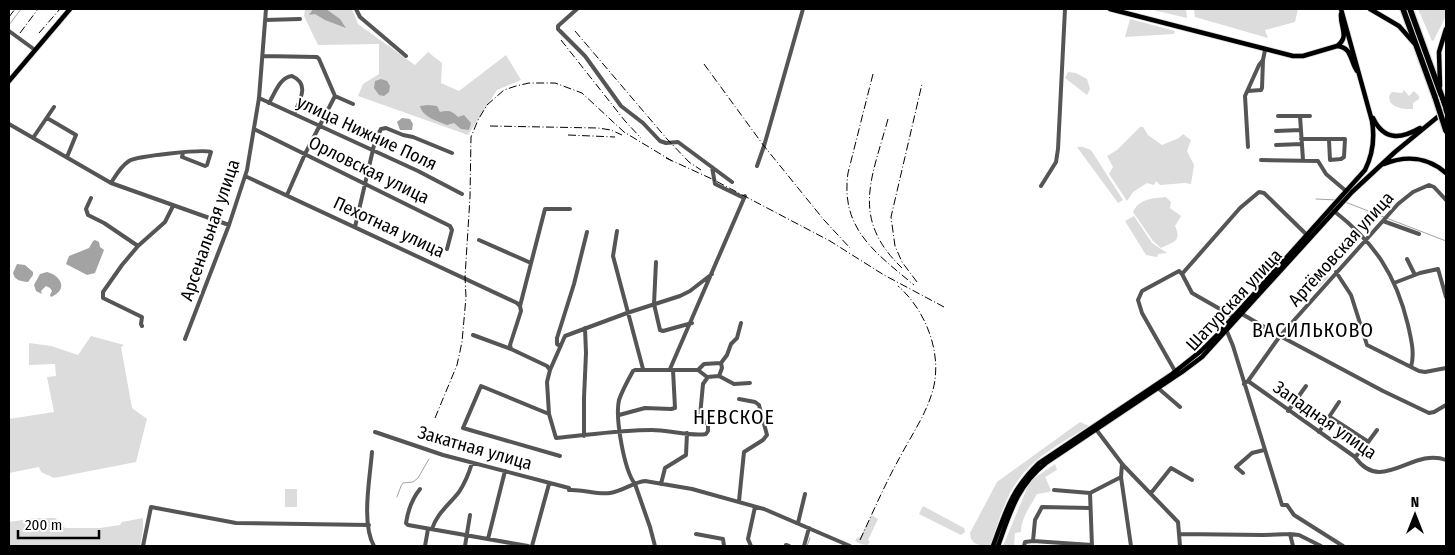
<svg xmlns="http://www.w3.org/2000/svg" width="1455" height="555" viewBox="0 0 1455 555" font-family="'Fira Sans Condensed',sans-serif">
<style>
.green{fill:#dcdcdc}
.water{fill:#a3a3a3}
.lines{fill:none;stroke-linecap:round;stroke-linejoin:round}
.stream{stroke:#a3a3a3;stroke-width:1}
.major-casing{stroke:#dbdbdb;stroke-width:6}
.highway-casing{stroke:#dbdbdb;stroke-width:8}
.minor{stroke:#555;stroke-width:4}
.major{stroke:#000;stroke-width:4.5}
.highway{stroke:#000;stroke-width:5.5}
.rail{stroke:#000;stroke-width:1;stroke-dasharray:8 2.5 1 2.5;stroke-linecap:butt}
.highway-bridge-casing{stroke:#dbdbdb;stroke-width:8;stroke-linecap:butt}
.highway-bridge{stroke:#000;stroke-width:5.5}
.labels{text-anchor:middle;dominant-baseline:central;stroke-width:4;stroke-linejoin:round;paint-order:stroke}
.street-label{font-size:18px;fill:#000;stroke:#fff}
.quarter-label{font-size:20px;letter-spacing:1px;fill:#000;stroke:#fff}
</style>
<rect width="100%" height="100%" fill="#fff"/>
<path class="green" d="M305,9h47l6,15 57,41 13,-13 14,11 -1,20 18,8 47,-36 15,25 -24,10 -29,45 -110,-39 5,-12 16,-10v-30l-61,1 -14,-29z
M1149,9h37l1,9z
M1194,9h104l-3,13 -30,8 3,8 -73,-21z
M1418,9h28c0,13 -7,18 -12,31l-2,1z
M1130,19l45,12 -1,3 -49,3z
M1068,72l8,1 11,6 3,10 -3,6 -22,-17z
M1404,90l5,6 5,-5 5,5v3l-6,4v6c-8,0 -17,0 -23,-7l-1,-6 3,-4 10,1z
M1140,127h3l5,8 14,10 17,-7 4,-4 8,6 -4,11 7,14 -3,19 -6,-1 -25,2 -4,-4 -2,4 -7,-2 -14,9 -6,9 -18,-27 4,-7 -6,-11 10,-6z
M1077,147h6l8,3 32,50 -5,3z
M1166,197l5,5 -1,6 11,8 -6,10c8,17 -4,16 -14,22l-8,-7 -20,-29c6,-13 20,-14 33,-15z
M1134,216l18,27 15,10 -9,1 -1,3 -11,-2 -21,-34z
M1318,267l11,10 -10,10 -10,-9z
M91,336l33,9 -3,2 11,61 15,11 -11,43 -82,16 -13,-6 -2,-5 -30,6v-54l45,-7 -7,-35 9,-1 -1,-12 -26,1v-22l22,3 27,9z
M1080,422l9,4c-24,15 -54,30 -70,53 -15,20 -21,45 -29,67 -9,0 -20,-1 -20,-13l27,-51z
M1055,464l2,6 -12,7 6,13 -2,2 -12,2c-7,13 -16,24 -16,38l-6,1 -1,13h-11l27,-65z
M285,489h12v18h-12z
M923,506l41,22 1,4 -4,3 -42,-21z
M872,515l6,4 -10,21 2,2 -3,3 -6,-1 -6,-3 2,-3 3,-1z
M36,518h19l10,10h35l20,-3 2,-3 21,-4v11l-3,17h-131v-24z"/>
<path class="water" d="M313,9h13l14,10 6,9 -21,-8 -10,-6 -6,1z
M381,79l6,2 3,5 -1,6 -5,4 -5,-1 -5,-7 1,-7z
M428,105l9,1 3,6c9,-2 12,-1 18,5l6,-2 7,8 -2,7 -8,-1 -7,-6 -7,2c-9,-4 -25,-8 -27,-19z
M402,118l8,1 3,5 -1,6h-12l-3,-8z
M95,240l4,2 1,5 4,3 -9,23 -8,2 -21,-11 3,-8 20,-8 4,-7z
M17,264l8,1 8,7v3l-5,7c-7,-1 -13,-1 -15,-9z
M47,272c15,4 21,18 4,25l-1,-2 2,-4 -2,-3 -4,-2 -5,5 1,3 -6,-3 -2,-6 6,-11z"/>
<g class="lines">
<path class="stream" d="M9,25l12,-16
M1316,199l20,1
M1345,202l101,39
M397,497l4,-11 2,-3 10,-1 5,-4 11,-19
M807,546l3,-8"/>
<defs>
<path id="major" d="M1110,9l183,47h10l34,-10c15,1 13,15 20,25
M1370,9l29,17 15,17
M1337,46c13,-9 3,-19 4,-32
M9,81l61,-72
M1440,86l-1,-34 7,-23
M1373,118c11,23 28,21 47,10
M1384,164c22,-9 44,-7 62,9
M993,546c13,-35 18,-56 46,-83l133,-89 29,-23 17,-17 147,-164c8,-16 10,-31 7,-49l-31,-112
M998,546c12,-33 19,-60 48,-83l136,-91 20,-15 150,-165 43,-40 51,-42"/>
<path id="highway" d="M1403,9l32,88
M1410,9l36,99"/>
</defs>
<use href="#major" class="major-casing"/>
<use href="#highway" class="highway-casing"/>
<path class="minor" d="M356,9l4,8 46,39
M577,9l-19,17v3l27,27 36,50 22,17 17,18 6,2 12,-1 54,40
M265,20l35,-1
M9,31l26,19
M263,56l54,1 2,2 16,37 18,8
M1248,91l13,-1 1,-2 1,-28 2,-10
M259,98l159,73 44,23
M269,103c6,-10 11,-26 23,-27 18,8 8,24 2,38
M1278,116h32
M1300,116l3,44
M47,118l29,17 -9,22
M9,124l102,59 118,42
M254,129l196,97 2,4 -5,19
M1276,131l25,-1
M33,138l21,-31
M1301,139h44l-1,18 -3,2 -11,1 -1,-20
M1276,145l26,-1
M1248,147l-3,-51 14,-31 4,-5
M1261,160l57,1 8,13 20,17
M757,166l7,-20 39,-137
M712,167l3,17 29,14
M245,176l272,127 3,3
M111,183c5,-8 10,-17 18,-22 8,-5 74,-12 82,-9l-4,13 -2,1 -23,-9 1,-4
M1041,186l15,-24 2,-13 7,-140
M287,195l18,-41 30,-58
M91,198l-5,11 2,6 16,8 34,23
M1334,211c41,32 62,64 74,114 3,14 7,28 3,42
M1383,221l36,13
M355,227l20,-86 6,-12 5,-1 17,7 10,2 39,16
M617,231l-4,25 30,113
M479,240l52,23
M1407,259l8,16
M656,262l-2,42 6,26 3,1 29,-8
M1336,272l15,23 16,50 52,26 6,1 21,-4
M1182,274l58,-66 19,-16 5,1 44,43
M1182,274l10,19 42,24
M1394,283l26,-10 18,-4 8,28
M1242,314l38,22 103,55 46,22 5,-1 12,-7
M142,326l-1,-2 1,-7 -39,-19v-6l19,-27 16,-19 27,-24 8,-16
M1226,329l7,17 49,159h5l7,10 49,31
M473,335l38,14 36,17 3,4
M185,339l44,-114 18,-55 12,-72 7,-89
M560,346l-3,-2v-6l17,-54 13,-52
M511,349l-1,-4 11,-34 -1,-5 25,-97h25
M721,363l1,5 -3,8 15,8 16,-1
M670,369l75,-173
M698,370l9,7 12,-1
M1175,371l-33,-58 -4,-13 4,-9 37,-20 3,3
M708,377l-5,7 -3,32 2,4 6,4v7l-2,3c-13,3 -38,-4 -54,-4 -32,0 -64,5 -96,8l-7,-24 -2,-32 3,-12 15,-34 62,-23 53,-17 10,-5 22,-17
M1248,381l107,76c27,38 57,-10 91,3
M1244,384l4,-3 32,-45 118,-132 15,-12 16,-7 5,2 12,13
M1158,388l22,19
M1288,411l18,-25
M549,414l-68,-28 -18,42 97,28
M619,415l26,-7 26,1 4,-1 -2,-38
M1330,417l37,24
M1095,428l28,37 55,57 2,24
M375,432l68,23 126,33
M1319,432l20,-30
M584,436v-38l2,-45 -1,-25
M372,452c-2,26 -11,71 2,94
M1355,457l8,-8 14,-19
M1122,464l-1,13 10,69
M1243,473l-7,-6 16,-14 12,-3
M661,484l4,-16 21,-13 1,-22
M420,489c-8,10 -12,21 -14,34l2,2 120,21
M569,490c14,-1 28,5 41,3 13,-2 24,-11 35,-12l47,8 72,20 86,37
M1054,490l36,3
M1151,493l20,-25 21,12
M739,501l5,-49 19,-12 4,-5 -8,-30 -4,-3 -16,-3
M798,523l7,-29
M432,529c5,-16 17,-24 27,-37 6,-9 10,-19 13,-29
M696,534l27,5 1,7
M1180,534l83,1 27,-1 9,1 22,11
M1290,534l3,12
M488,539l17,-68
M1033,541l2,-21 7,-13 48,1
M786,545l3,1
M143,546l8,-39 85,16 133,2
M425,546l3,-17
M465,546l5,-31
M532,546l17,-62
M655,546l-5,-19 -15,-43c-11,-14 -20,-66 -16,-84 3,-9 9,-20 14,-29l2,-1h63l6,-6 17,-1 6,-8 4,-11 6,-6 4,-15
M751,546l-3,-7 7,-32
M804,546l5,-18
M1024,546l1,-4 8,-1 59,4
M1092,546l-2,-53 31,-16"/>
<use href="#major" class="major"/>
<use href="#highway" class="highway"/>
<path class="rail" d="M9,17l6,-8
M575,31l92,108 22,23 12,8
M20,33l18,-24
M39,33l21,-24
M561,40l64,81 16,17
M704,64l60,82 60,74 26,28
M873,74l-25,99c-8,56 28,80 66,112
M888,119c-16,59 -38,99 14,149
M490,126l108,2 13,2 11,5
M568,135l47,2
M666,158l46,21 118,62 54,34 60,32
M917,282l-15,-20 -7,-16 -4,-29 31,-133
M435,418l22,-53 5,-23 4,-45 -1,-20 5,-80 1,-60 7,-17 9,-15 17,-15 12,-4 13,-3h26l27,10 42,39 48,29
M860,540c13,-28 25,-56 40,-83 11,-21 25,-41 32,-64 12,-37 -6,-83 -34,-107"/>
<defs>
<path id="highway-bridge" d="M1435,97l11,34"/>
</defs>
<use href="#highway-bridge" class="highway-bridge-casing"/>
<use href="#highway-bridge" class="highway-bridge"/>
</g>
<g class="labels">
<g class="street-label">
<text transform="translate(367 133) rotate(25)">улица Нижние Поля</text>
<text transform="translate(369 170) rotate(26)">Орловская улица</text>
<text transform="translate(389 227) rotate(25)">Пехотная улица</text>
<text transform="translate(210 230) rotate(-71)">Арсенальная улица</text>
<text transform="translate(1341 249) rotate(-48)">Артёмовская улица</text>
<text transform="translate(1234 300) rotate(-47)">Шатурская улица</text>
<text transform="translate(1325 420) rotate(35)">Западная улица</text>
<text transform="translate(475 448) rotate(16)">Закатная улица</text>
</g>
<g class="quarter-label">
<text x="1313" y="330">ВАСИЛЬКОВО</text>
<text x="734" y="417">НЕВСКОЕ</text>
</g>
</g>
<rect width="1455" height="555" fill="none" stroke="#000000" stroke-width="20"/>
<g transform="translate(1415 515)" stroke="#ffffff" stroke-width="4" paint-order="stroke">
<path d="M0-4L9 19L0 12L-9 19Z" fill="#000000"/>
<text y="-8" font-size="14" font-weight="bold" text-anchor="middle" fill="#000000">N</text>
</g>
<path d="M18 530v8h81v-8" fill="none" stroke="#000000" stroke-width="2.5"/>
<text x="25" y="530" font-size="15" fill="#000000" stroke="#ffffff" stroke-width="4" paint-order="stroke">200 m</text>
</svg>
